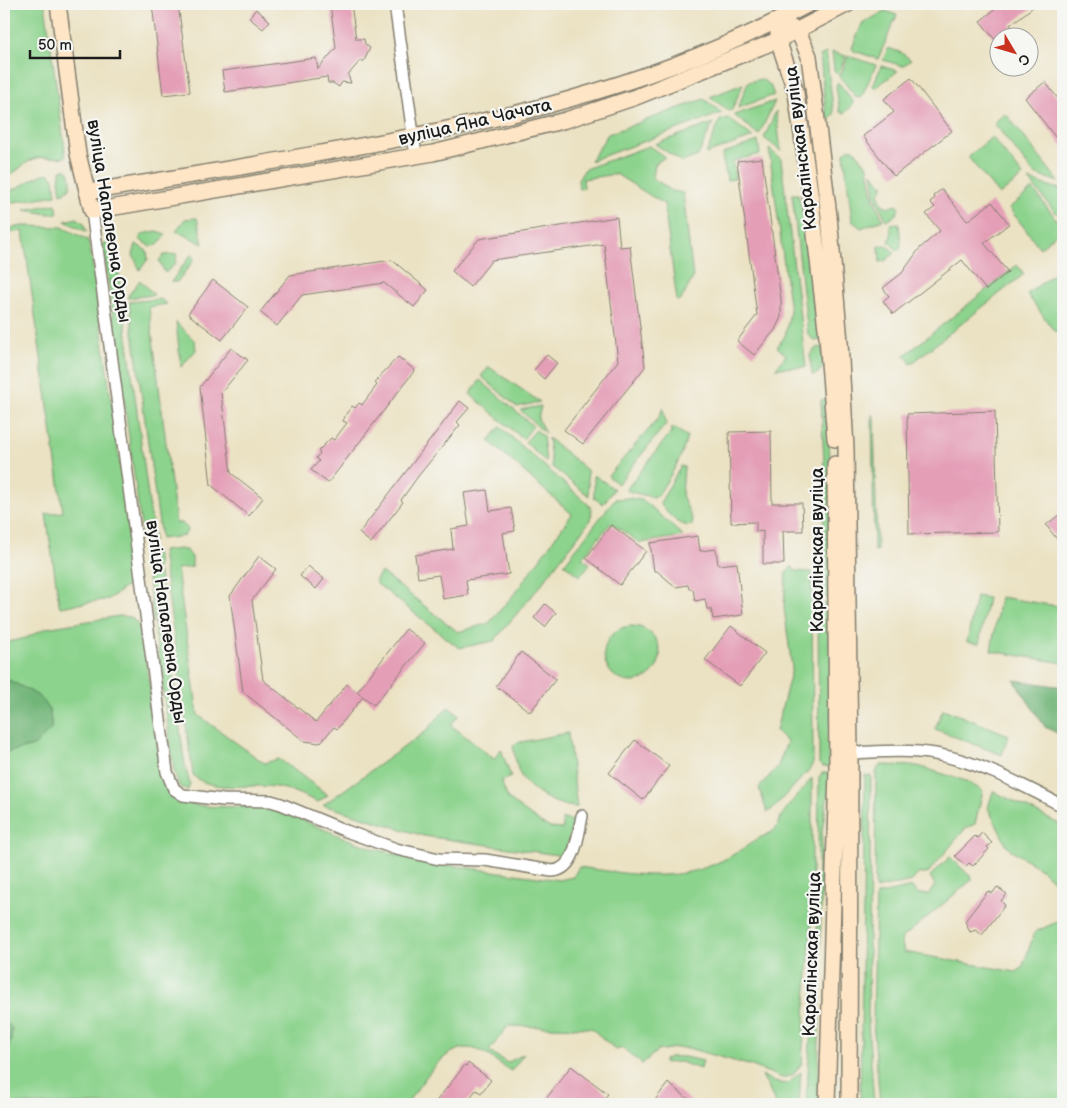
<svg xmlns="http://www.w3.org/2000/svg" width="1067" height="1108" viewBox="0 0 1067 1108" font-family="'Balsamiq Sans',sans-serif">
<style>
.green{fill:#8cd38d;stroke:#547854}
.forest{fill:#71b578;stroke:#46684a}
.building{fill:#e49fb7}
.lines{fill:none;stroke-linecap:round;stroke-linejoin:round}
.street-casing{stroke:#847f70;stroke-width:14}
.secondary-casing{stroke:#847f70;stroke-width:18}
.street{stroke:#fff;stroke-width:11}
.secondary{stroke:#fde5c5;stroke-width:15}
.labels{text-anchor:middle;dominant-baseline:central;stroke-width:4.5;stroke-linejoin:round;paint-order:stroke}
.street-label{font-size:18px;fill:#1c1c1c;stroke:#f6f6f2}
</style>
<rect width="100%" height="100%" fill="#f6f6f2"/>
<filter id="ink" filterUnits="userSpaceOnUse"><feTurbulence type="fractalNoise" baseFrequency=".02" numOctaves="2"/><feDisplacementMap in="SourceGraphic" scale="10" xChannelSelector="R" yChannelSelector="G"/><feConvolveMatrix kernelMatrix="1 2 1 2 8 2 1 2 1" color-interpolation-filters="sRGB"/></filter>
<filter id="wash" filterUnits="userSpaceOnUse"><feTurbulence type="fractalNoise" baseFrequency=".0096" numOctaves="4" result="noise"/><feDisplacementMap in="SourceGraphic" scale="20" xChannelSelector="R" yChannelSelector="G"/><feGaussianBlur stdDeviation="1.12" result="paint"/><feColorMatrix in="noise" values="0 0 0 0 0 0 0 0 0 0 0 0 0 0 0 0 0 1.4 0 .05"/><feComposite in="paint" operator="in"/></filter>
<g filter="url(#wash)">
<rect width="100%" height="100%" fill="#ebe2c3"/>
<path class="green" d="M4,4h41l21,153c-11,2 -21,-2 -32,2 -12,4 -17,15 -30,18v-68h4l-4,-30z
M885,11l12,4 -19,44 -24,-8 -2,-3 10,-24z
M888,48l14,5 9,7 -8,6 -20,-6z
M832,52l14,4 -8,19 -4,-5z
M826,53l8,61 -7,9 -7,-67z
M848,56l28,9 -15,33 -5,-1 -16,-20z
M881,66l17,5 -23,17 -2,-2z
M761,79l9,6 4,10 -36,13 10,-26z
M838,82l15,19 -1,5 -8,7 -4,-1 -4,-26z
M743,84l-11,26 -3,1 -19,-14z
M704,99l18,14 -132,48 18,-27z
M775,101l-16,34 -25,-20z
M776,111l5,40 -17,-13z
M1003,115h4l52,67 -25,-8 -40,-51z
M728,118l25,19 -47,17 14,-34z
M713,123l-15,33 -16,6 -27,-18z
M992,137l31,39 -24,19 -31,-38z
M758,141l2,13 -27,7 2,18 -8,1 -5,-24 2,-3z
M649,146l16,11 -10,7 -2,14 19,13 11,2 10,85 -12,22 -4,1 -13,-97 -48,-30 -33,5 1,9 -5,1 -1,-9 7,-11z
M769,149l12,10 25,208 -30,1 10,-13 -9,-8 8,-11 5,-25z
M848,149h6l14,18 5,30 10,23 -22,8 -9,-7 -8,-68z
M66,169l3,2c3,10 4,20 -8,23l-2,-14 2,-10z
M872,172l9,12 3,1 -5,8 3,11 6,3 10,-2 1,2c-1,8 -6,10 -13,13l-11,-24z
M49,173l5,6 2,16 -47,8 -5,-1v-9c17,-4 28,-17 45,-20z
M1029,180l34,10v26l-8,-4z
M1033,189l30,39 -23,20 -31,-40z
M792,194h6l13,54 10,92 -6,1 -7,-6z
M56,204l2,9 -9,1 -25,-4z
M77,218l6,4 4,10 -22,-11z
M197,218l6,26 -27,-13 9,-12z
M899,223l2,23 -3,5 -9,-9 2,-6 -1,-12z
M23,226l39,1 26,13 3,13 44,322 -1,6 -25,18 -49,8 -1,-4 -13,-89 17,-2 -40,-281 -13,2v-5z
M156,231l10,3 -8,11 -9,1 -10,-7 4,-5z
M103,243l6,1 7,8 38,289 -8,-2 -4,-5z
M136,244l11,7 1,8 -8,11 -7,-15z
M886,245l9,8 -10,8 -5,1 -1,-16z
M177,254l-2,10 -10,9 -6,-13 5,-5z
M193,255l1,5 -17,22h-6l19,-26z
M1017,265l7,9 -113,90 -6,-9z
M1063,267v66l-9,-2 -27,-37z
M140,280l14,15 -26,3v-2z
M160,299l7,5 -18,3 27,216h6l6,6 -4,7 -23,3 -32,-237z
M176,322l19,19 1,9 -15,17z
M822,347l1,20 -6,7 -5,1 -2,-20 6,-7z
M489,367l51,35 -23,5 -36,-31z
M480,380l53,46 -10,13 -53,-45z
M827,399l4,81v118l-8,-1 1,-133 -3,-64z
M541,406l-3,13 7,14 -25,-23z
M663,408l3,16 -48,60 -10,-8 50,-57z
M872,414l2,2 3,135 -3,-1z
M500,427l90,79 2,7 -3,9 -49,64 -46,55 -35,7 -83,-65v-4l5,-7 77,60 31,-9 26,-30 57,-79 -83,-73z
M672,427l15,9c-4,22 -17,40 -29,59l-4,3c-7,-3 -23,-5 -28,-8l46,-59z
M536,430l7,6 3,26 -21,-20z
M548,438l39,32 2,26 -37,-29z
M681,466l3,1 -2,28 11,26 -1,4c-11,4 -27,-13 -32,-22z
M594,475l20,14 -11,15 -9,-6z
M629,498l13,2 6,4 35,32 -43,7 -29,-20 -29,35 8,6 -10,12 -16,-12 51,-65z
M179,549l7,1 6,7v10l-15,2 21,146 66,48 15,-4 49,36 -10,7c-12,-5 -24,-11 -37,-14 -24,-6 -71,6 -88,-13l-31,-224z
M156,551l2,16 -11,7v-17z
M792,566l3,5 17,1 1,191 -3,6 -37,40 -6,3 -8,-24 19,-22 9,-24 -11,-11 16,-63 -8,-60 2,-35z
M159,572l26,194 5,18 -2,6 -9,-4 -5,-15 -26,-193z
M976,596l12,2 -9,46 -12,-2z
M1000,597l63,10v56l-72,-12z
M818,604h13v163h-9l-3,-3z
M119,616l12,1 11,12 19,142c3,10 4,23 15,28 29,14 71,3 102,11 11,2 21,8 31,13 22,9 44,19 67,26 60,17 122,22 183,31l14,-3 6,-10c71,10 114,19 175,-26 7,-5 19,-7 23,-14 2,-3 0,-3 2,-7 8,-15 23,-29 33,-42v135l-10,150 -9,12 -11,3 -30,-12 -64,-18h-13l-18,3 -15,13 -19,-16 -7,2 -25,-22 -83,-2 -19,25 18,12 17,-9 -13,17c-12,-7 -30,-24 -44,-23 -27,1 -46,38 -61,56h-402v-461l22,-5 20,-10z
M604 654a28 28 0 1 1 56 0a28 28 0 1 1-56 0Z
M448,707l11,8 -8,10 43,34 7,-10 10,28 -10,4 7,18 34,25 9,4 12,1 -1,-10 9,1 2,3 -8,33 -141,-20 -101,-31 102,-73z
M943,709l66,26 -7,20 -67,-26z
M568,733l9,74c-19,0 -45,-14 -56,-31 -5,-8 -6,-21 -8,-30l3,-3z
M880,765l38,1 48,15 17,10 -8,33 -9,4 -39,46h-9l-6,7 -37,8 1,-117z
M822,773h9v4l-9,54 -4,273h-12l11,-170 2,-157z
M865,775l6,1 -3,246 6,82h-14z
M993,791l70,35v64l-22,-21 -33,-21 -20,-40z
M950,857l23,22 -72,60 3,13 112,20 6,-4 13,-36 28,-13v185h-183l-7,-82 3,-127 36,-8 5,7h12l6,-9 -5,-9z
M670,1057h14l19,4 -3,8 -20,-7 -16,1v-3z
M801,1072l-2,32h-23l-14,-29 12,7 13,2z"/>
<path class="forest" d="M4,680h5c25,14 44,17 42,49l-17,17 -30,7z
M1014,680l49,7v49l-18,-9z
M4,1020l8,8 -1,13 -7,14z"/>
<g id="blocks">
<path class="building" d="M152,4h26l12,88 -27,3z
M330,4h21l5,35h8l1,5 5,4 -6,13h-4l-12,14 3,8 -9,-1 -3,5 -6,-4h-5l-1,-6 -102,15 -3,-21 94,-13 2,11 18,-21z
M1002,4h35l-27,21 10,13h-20v8l-20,-25z
M256,9l14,12 -7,8 -14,-11z
M911,78l41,53 -58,45 -31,-40 31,-24 -10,-13z
M1045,82l18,23v42l-38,-49z
M762,158l19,142v17l-6,13 -21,25 -17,-14 20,-26 -20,-154z
M942,189l25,32 25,-19 17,22 -25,19 24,29 -22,18 -24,-30 -69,54 -10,-13 6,-5 -6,-8 19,-15 18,-25 20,-17 -14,-17 9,-7 -5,-5 5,-4 -2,-2z
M617,217l3,30 10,-1 15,121 -62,77 -19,-14 54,-69 -14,-117 -112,16 -22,27 -18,-16 27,-32z
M392,260l36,30 -14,17 -30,-24 -82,12 -25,31 -17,-14 30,-37z
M213,280l35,27 -26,33 -34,-26z
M231,348l17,12 -27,33 10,80 32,25 -14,18 -38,-31 -11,-98z
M547,355l10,8 -13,16 -10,-9z
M398,357l17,13 -87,113 -17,-13 8,-9 -3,-3 4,-5 -2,-2 13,-13 3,2 13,-17 -4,-2 3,-7 6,-8 3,2 4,-5 3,2 15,-20 -2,-2 4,-6z
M460,401l9,7 -12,14 3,3 -41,50 -18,25 2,2 -32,41 -12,-10z
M995,411l3,121 -89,2 -2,-120z
M771,431l1,72h30l1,28h-20l1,33h-21v-33l-7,1v-10l-25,1 -2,-91z
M487,490l3,21 21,-3 4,23 -12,2 6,41 -43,6 2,15 -25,4 -4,-24 -21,3 -3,-23 38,-6 -2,-20 18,-3 -5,-33z
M1063,512v35l-17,-22z
M611,525l35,26 -26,34 -34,-27z
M698,536l2,15 16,-2 2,16 19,-2 6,52 -30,4 -2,-10h-4l-2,-10 -10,2 -2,-12h-4l-1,-4 -12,2 -19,-16h-3l-4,-28z
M259,556l17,13 -24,31 11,80 53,42 31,-38 16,13 -26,32 -3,-2 -14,16 -16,-2 -61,-49 -13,-96z
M308,566l16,13 -8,10 -16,-13z
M545,604l11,9 -11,14 -11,-9z
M731,626l34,27 -25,33 -35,-26z
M406,629l19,14 -51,62 -17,-13z
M521,652l35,27 -26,33 -34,-26z
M635,740l34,26 -26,34 -34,-27z
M982,833l10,10 -5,4 2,2 -16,17 -4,-3 -3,3 -11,-10 20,-20 2,2z
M997,887l10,7 -6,7 4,4 -23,30 -6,-5 -6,2 -5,-11 23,-30 4,3z
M468,1063l23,17 -10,13 -5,-3 -11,14h-31l31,-39 1,1z
M571,1066l37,28 -8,10h-58z
M668,1083l27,21h-43z"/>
</g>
</g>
<g filter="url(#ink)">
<use href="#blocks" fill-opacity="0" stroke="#847f70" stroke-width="1"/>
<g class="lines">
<defs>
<path id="street" d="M395,4l21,152
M92,211l75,561 7,17 9,6 40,5 48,1 10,3 65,27 50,18 43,10 46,1 67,11c24,-1 26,-37 30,-55
M850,753c28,-1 57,-4 85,1 45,8 87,31 128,52"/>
<path id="secondary" d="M58,4l20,150 14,57 341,-58 133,-33 70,-23 142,-57 70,-36
M778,21l20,10 11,25 20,160 11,126 6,106 4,305 -1,351
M778,21v19l18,53 14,99 17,145 8,102
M87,192c75,-12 149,-24 223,-37 172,-29 345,-67 499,-151
M827,1104l10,-334 -2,-306"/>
</defs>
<use href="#street" class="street-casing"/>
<use href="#secondary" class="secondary-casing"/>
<use href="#street" class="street"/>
<use href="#secondary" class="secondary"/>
</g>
</g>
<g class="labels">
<g class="street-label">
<text transform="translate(475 122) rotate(-13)">вуліца Яна Чачота</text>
<text transform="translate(801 148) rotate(-97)">Каралінская вуліца</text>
<text transform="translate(109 221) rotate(81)">вуліца Напалеона Орды</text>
<text transform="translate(817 550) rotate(-90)">Каралінская вуліца</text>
<text transform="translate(166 622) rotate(82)">вуліца Напалеона Орды</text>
<text transform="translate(812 954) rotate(-88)">Каралінская вуліца</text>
</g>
</g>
<rect width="1067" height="1108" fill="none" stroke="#f6f6f2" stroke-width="20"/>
<g transform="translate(1014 52) rotate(128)"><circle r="24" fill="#f6f6f2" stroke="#9f9f9c"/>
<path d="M0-4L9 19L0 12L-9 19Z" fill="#c8321e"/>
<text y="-8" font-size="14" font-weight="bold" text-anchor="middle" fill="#1c1c1c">С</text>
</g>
<path d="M30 50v8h90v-8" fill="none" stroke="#1c1c1c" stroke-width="2.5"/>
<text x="38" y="50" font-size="15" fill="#1c1c1c" stroke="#f6f6f2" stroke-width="4" paint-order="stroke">50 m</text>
</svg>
